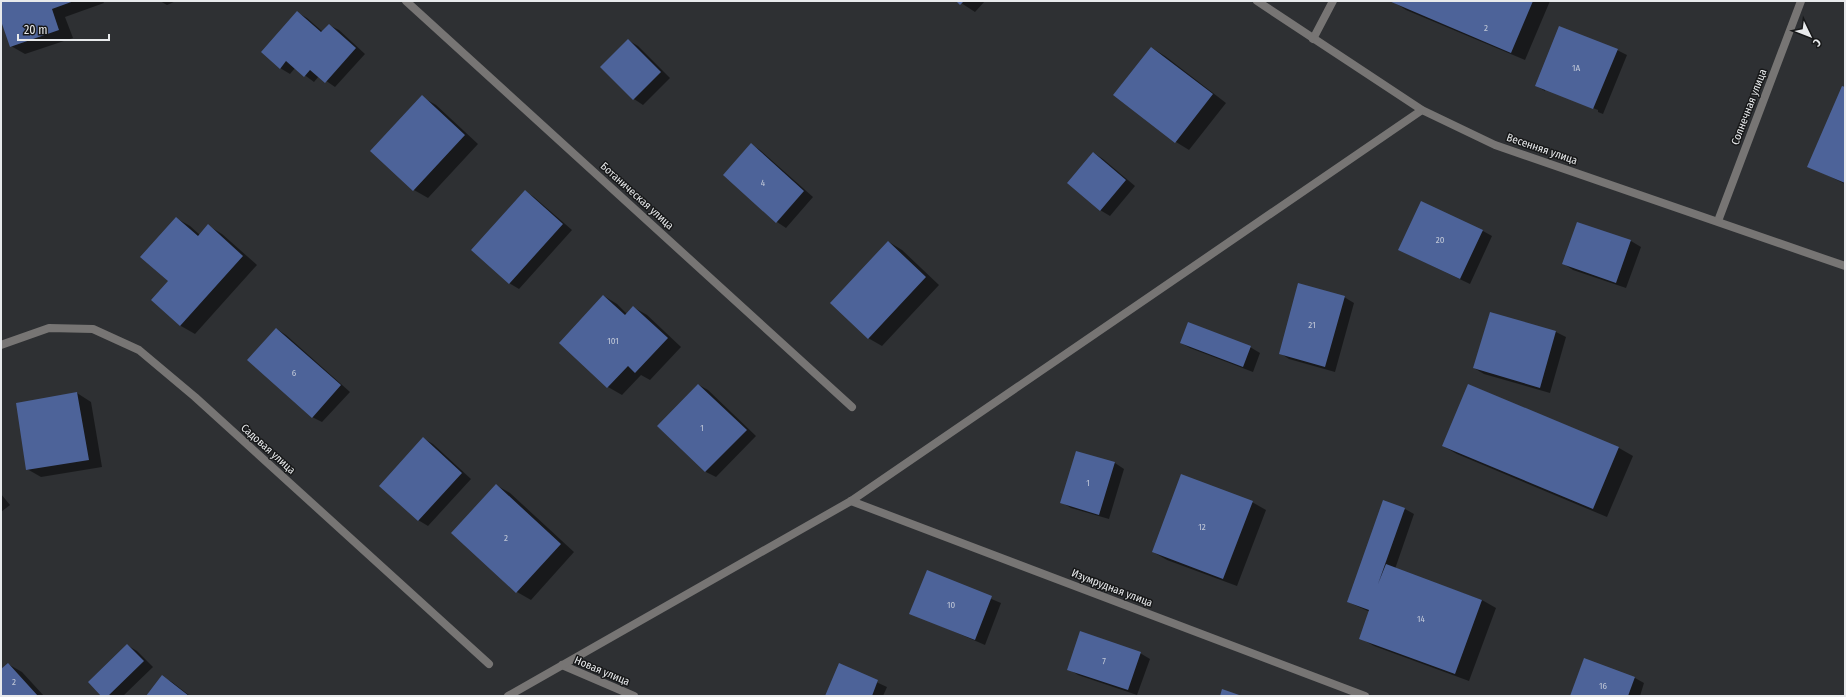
<svg xmlns="http://www.w3.org/2000/svg" width="1846" height="697" viewBox="0 0 1846 697" font-family="'Fira Sans Condensed',sans-serif">
<style>
.shadow{fill:#0007}
.building{fill:#4d6399}
.lines{fill:none;stroke-linecap:round;stroke-linejoin:round}
.service{stroke:#777574;stroke-width:8}
.minor{stroke:#777574;stroke-width:8}
.labels{text-anchor:middle;dominant-baseline:central;stroke-width:3;stroke-linejoin:round;paint-order:stroke}
.number-label{font-size:9px;fill:#c1c8d7}
.street-label{font-size:11px;fill:#e8eaec;stroke:#171819}
</style>
<rect width="100%" height="100%" fill="#2e3033"/>
<path class="shadow" d="M1,1h102l1,2 -39,14 8,21 -48,16 -14,-8 -10,-28z
M160,1h16l-9,4z
M958,1h27l-10,11z
M1392,1h158l-25,59 -119,-50z
M297,12l10,6 16,14 6,-7 10,5 26,24 -30,33 -16,-11 -5,6 -19,-14 -5,6 -10,-6z
M628,40l10,6 32,32 -27,27 -9,-6z
M1152,48l13,8 61,47 -37,47 -13,-8z
M1617,50l10,5 -24,59 -5,-2v-2l-53,-21v2l-9,-5z
M1845,88v96l-36,-18z
M422,97l14,8 42,39 -50,54 -14,-8z
M751,144l9,6 53,47 -27,31 -9,-6z
M1094,153l9,6 32,27 -25,30 -10,-6z
M525,191l9,6 38,33 -53,59 -10,-6z
M176,218l14,8 10,9 9,-9 13,8 35,31 -62,69 -14,-8 -29,-26 17,-19z
M1578,223l53,18 10,6 -15,41 -53,-18 -9,-6z
M1483,231l9,5 -22,48 -71,-34z
M889,242l13,8 37,35 -57,61 -14,-8z
M604,296l13,8 10,10 6,-7 14,8 34,32 -31,33 -9,-5 -19,20 -14,-8 -48,-44z
M1344,297l10,6 -19,69 -46,-13 -9,-6z
M1490,313l66,19 10,5 -16,56 -66,-19 -10,-6z
M277,329l9,6 64,57 -28,30 -10,-5z
M1181,343l69,4 10,6 -7,19 -63,-24z
M699,385l9,5 48,46 -40,41 -10,-5 -48,-46z
M1469,385l150,63 14,8 -26,61 -150,-63 -14,-8z
M77,393l14,9 11,65 -61,10 -14,-8z
M423,438l10,6 38,35 -43,47 -10,-6z
M1077,452l38,11 9,6 -15,50 -38,-11 -10,-6z
M496,485l14,8 64,59 -43,48 -14,-8 -65,-59z
M1,494l9,11 -9,7z
M1252,502l14,8 -29,76 -70,-26 -14,-8z
M1405,509l9,5 -19,55 87,31 14,8 -27,73 -95,-35 -14,-8 10,-26 -22,-10z
M927,572l74,31 -16,42 -74,-32z
M127,645l10,6 16,16 -30,29h-20z
M1140,653l10,6 -13,36 -59,-20 -9,-6z
M1584,659l51,19 9,5 -4,13h-69z
M8,664l14,8 22,24h-43v-26z
M839,665l48,22 -4,9h-57z
M162,677l10,5 18,14h-43z"/>
<path class="building" d="M1,1h73l-22,8 7,21 -49,17 -9,-26z
M956,1h8l-4,4z
M1389,1h144l-22,52z
M297,11l24,21 8,-8 27,24 -31,35 -15,-13 -6,7 -18,-16 -6,8 -19,-17z
M1559,26l59,23 -25,60 -58,-23z
M628,39l33,33 -28,28 -33,-33z
M1151,47l62,47 -38,49 -62,-48z
M1842,86l3,1v96l-38,-16z
M422,95l43,40 -52,56 -43,-40z
M751,143l53,48 -28,32 -53,-48z
M1093,152l33,28 -26,31 -33,-28z
M525,190l38,34 -54,60 -38,-34z
M1421,201l62,29 -23,49 -62,-29z
M176,217l22,19 10,-12 35,32 -63,70 -29,-26 17,-19 -28,-24z
M1577,222l54,18 -15,43 -54,-19z
M888,241l38,36 -58,62 -38,-36z
M1298,283l47,13 -20,71 -46,-13z
M603,295l22,20 8,-9 35,32 -33,35 -7,-7 -21,22 -48,-45z
M1490,312l66,19 -16,57 -67,-20z
M1188,322l63,24 -8,21 -63,-24z
M276,328l65,57 -29,33 -65,-58z
M698,384l49,46 -42,42 -48,-46z
M1468,384l151,63 -26,62 -151,-63z
M77,392l12,68 -63,10 -10,-67z
M423,437l39,36 -44,48 -39,-35z
M1076,451l39,11 -16,53 -39,-12z
M1181,474l72,27 -30,78 -71,-27z
M496,484l65,60 -45,49 -65,-60z
M1383,500l22,8 -27,76 8,-20 96,36 -27,74 -96,-35 10,-29 -22,-8z
M927,570l65,26 -17,44 -66,-26z
M1080,631l61,21 -13,38 -61,-20z
M127,644l17,17 -36,35h-7l-13,-14z
M1584,658l51,19 -7,19h-58z
M8,663l30,33h-37v-27z
M839,663l39,17 -6,16h-47z
M162,675l27,21h-43z
M1222,689l20,7h-22z"/>
<g class="lines">
<path class="service" d="M406,1l446,406
M1313,39l20,-38
M1718,221l83,-220
M1,345l48,-17 44,1 46,21 56,47 294,267
M851,501l514,195
M562,665l72,31"/>
<path class="minor" d="M1257,1l165,109 73,35 350,121
M508,696l343,-195 571,-391"/>
</g>
<g class="labels">
<g class="number-label">
<text x="1486" y="28">2</text>
<text x="1576" y="68">1А</text>
<text x="763" y="183">4</text>
<text x="1440" y="240">20</text>
<text x="1312" y="325">21</text>
<text x="613" y="341">101</text>
<text x="294" y="373">6</text>
<text x="702" y="428">1</text>
<text x="1088" y="483">1</text>
<text x="1202" y="527">12</text>
<text x="506" y="538">2</text>
<text x="951" y="605">10</text>
<text x="1421" y="619">14</text>
<text x="1104" y="661">7</text>
<text x="14" y="682">2</text>
<text x="1603" y="686">16</text>
</g>
<g class="street-label">
<text transform="translate(1749 107) rotate(-69)">Солнечная улица</text>
<text transform="translate(1542 149) rotate(19)">Весенняя улица</text>
<text transform="translate(637 196) rotate(42)">Ботаническая улица</text>
<text transform="translate(268 449) rotate(42)">Садовая улица</text>
<text transform="translate(1112 588) rotate(21)">Изумрудная улица</text>
<text transform="translate(602 671) rotate(23)">Новая улица</text>
</g>
</g>
<rect width="1846" height="697" fill="none" stroke="#e8eaec" stroke-width="4"/>
<g transform="translate(1810 36) rotate(133)" stroke="#171819" stroke-width="3" paint-order="stroke">
<path d="M0-3L7 15L0 10L-7 15Z" fill="#e8eaec"/>
<text y="-6" font-size="11" font-weight="bold" text-anchor="middle" fill="#e8eaec">С</text>
</g>
<path d="M18 34v6h91v-6" fill="none" stroke="#e8eaec" stroke-width="2"/>
<text x="24" y="34" font-size="12" fill="#e8eaec" stroke="#171819" stroke-width="3" paint-order="stroke">20 m</text>
</svg>
